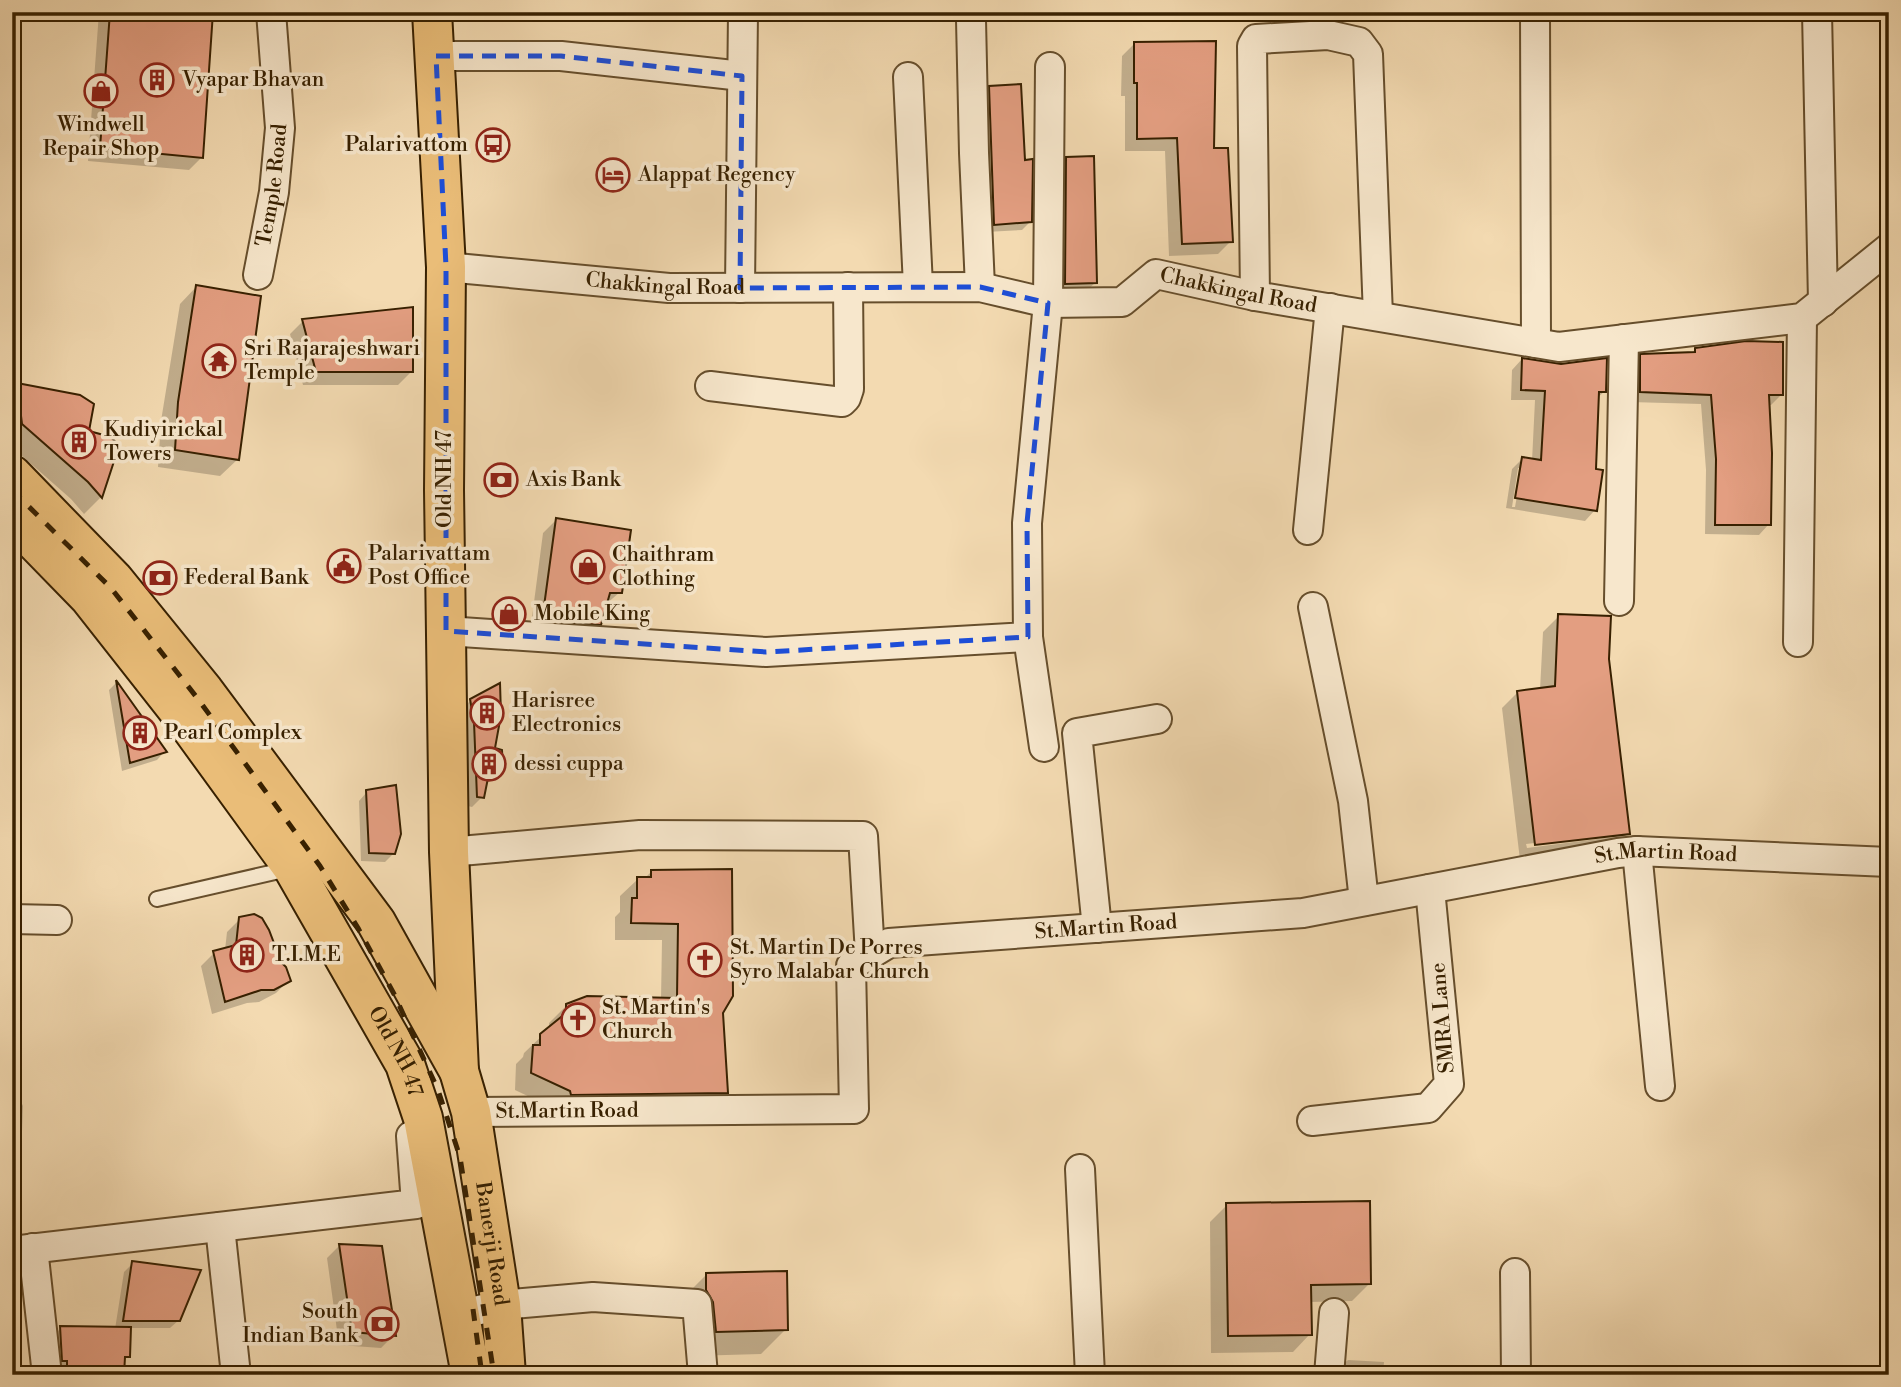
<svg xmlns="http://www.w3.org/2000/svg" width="1901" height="1387" viewBox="0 0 1901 1387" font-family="'Libre Bodoni',serif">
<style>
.shadow{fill:#0003;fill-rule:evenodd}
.building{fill:#e39e81;stroke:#372000;stroke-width:2}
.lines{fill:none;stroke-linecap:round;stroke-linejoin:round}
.lane-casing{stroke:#664e2c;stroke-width:18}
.street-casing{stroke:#664e2c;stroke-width:32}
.primary-casing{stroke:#372000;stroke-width:42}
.lane{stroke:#f7e7cc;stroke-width:14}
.street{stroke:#f7e7cc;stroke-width:28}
.primary{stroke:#eabd78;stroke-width:38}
.rail{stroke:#372000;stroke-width:5;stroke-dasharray:12 12;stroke-linecap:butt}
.marked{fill:none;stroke:#1d4ed8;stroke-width:5;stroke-dasharray:14 9;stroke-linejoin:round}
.labels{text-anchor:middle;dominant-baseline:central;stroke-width:7;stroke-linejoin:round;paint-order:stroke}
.poi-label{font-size:21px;fill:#372000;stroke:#f7e7cc;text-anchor:start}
.street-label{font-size:21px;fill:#372000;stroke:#f7e7cc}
</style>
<rect width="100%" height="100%" fill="#f3dab1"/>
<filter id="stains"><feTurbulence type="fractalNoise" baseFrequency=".00286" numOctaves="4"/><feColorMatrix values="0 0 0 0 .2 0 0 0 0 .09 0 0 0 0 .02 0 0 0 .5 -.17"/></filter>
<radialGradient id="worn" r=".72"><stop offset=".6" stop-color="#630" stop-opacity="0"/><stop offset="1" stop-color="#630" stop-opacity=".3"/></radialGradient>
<path class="shadow" d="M99,12h113l-10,145 -13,13 -101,-9z
M282,12h24l-24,4z
M1135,43l77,107 19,91 -13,13 -49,2 -4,-105h-40v-55h-4l1,-40z
M990,88l34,74 6,60 -8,8 -36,2 -5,-136z
M1067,159l28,124 -9,8 -29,1 1,-124z
M197,286l41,173 -18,17 -62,-9 3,-46 19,-117z
M303,321l108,51 -13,13h-95l-13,-51z
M1696,349l85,46 -10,10h-3l1,119 -10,11 -54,-1 1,-64 -5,-66 -71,-2 1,-36 10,-10 50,-3z
M1522,359l83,32 -8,7 -2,112 -10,11 -79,-13 6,-39 10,-10 10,2 3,-61h-24l1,-30zM1518,468h4l-7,39h-3z
M18,384l69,49 30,13 -16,51 -17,17 -13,-15 -59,-52v-57z
M556,520l64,72 -15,13 -5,19 -13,13 -57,-4 13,-100z
M1559,616l48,43 21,174 -16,16 -92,11 -18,-152 16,-16 22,-2 3,-58zM1613,834v3l-86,11 -1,-4z
M116,683l49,68 -8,9 -35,11 -13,-81z
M471,700l30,69 -16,16 -3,12 -10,10 -4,-1 -7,-96z
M367,792l27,61 -9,9 -24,-1 -2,-60z
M652,871h78l-9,142 5,80 -17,17 -156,-2 -38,-18 1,-26 7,-7 1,-4 25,-24v-6l18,-18 94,-6 1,-59h-47v-23l5,-5v-16l18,-17h6z
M240,919l39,44 10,17 -13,13 -17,9 -12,1 -35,11 -11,-48 13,-13 11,-3 2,-18z
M12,1082l11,24 -1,26 -9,9 6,59 -7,7z
M1227,1205l142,79 -17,17 -42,1v32l-17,18 -82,1 -1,-131z
M340,1245l54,90 -13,13 -42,-3 -12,-87z
M133,1263l46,57 -9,8h-41l-1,28 -5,6 -1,13h-68l-2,-38 9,-9 54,1 9,-57z
M706,1275l80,54 -25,25 -69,2 -3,-28 -7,-12 -1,-16z
M1348,1360l36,2 -1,13h-44v-7z"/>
<path class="building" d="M110,12h103l-10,146 -103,-10z
M1216,41l-2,107h14l5,94 -51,2 -5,-106 -40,1v-56h-3v-41z
M1021,84l4,76 8,-1 -1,63 -38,3 -5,-139z
M1094,156l3,127 -32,1 1,-127z
M196,285l65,11 -22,164 -64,-10 3,-48z
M413,307v65h-97l-14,-53z
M1746,341l37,1v53h-14l3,58 -1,72h-56l1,-66 -5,-64 -71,-3v-38l55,-2v-4z
M1522,358l39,6 46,-6 -1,34h-7l-3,77 7,1 -6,41 -82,-13 7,-41 19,3 4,-69 -24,-1z
M17,383l63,12 14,9 -5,27 22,6 8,9 -17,52 -14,-16 -66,-58z
M556,518l75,12 -9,63h-12l-9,32 -59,-4z
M1558,614l53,2 -2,43 21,175 -95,11 -18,-154 38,-5z
M116,680l51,72 -37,11z
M500,683l1,32 -6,33 7,2 1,20 -8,7 -7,1 -4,20 -7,-1 -3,-75 -4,-23z
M396,785l5,49 -6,20 -26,-1 -3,-63z
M732,869l1,127 -10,17 5,80 -157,2 -1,-4 -39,-18 2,-28h7v-11l26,-21v-9l21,-8 90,2 1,-74 -47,-1 1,-25h5v-21h14v-7z
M254,914l8,4 7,12 5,13 5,7 2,12 5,5 5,14 -17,9h-13l-36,12 -12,-51 23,-6 3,-28z
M1370,1201l1,83 -60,1 1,50 -84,1 -2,-133z
M339,1244l43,2 14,90 -44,-4z
M132,1261l69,9 -21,51h-57z
M787,1271l1,59 -72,2 -3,-30 -7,-12v-17z
M60,1326l71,1 -1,30h-5l-1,18h-57v-14h-5z"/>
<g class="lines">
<defs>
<path id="lane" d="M157,899l131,-30"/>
<g id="street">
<path d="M969,12l2,8 3,133 6,134"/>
<path d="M1535,12l1,331"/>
<path d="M1817,12l6,290"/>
<path d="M436,56h125l181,20"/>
<path d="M908,77l10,209"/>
<path id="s1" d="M446,267l223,21 311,-1 68,16 74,-1 34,-28 99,22 304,51 243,-29 87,-70"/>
<path id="s2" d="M258,275l16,-83 6,-64 -9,-116"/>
<path d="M740,288l3,-276"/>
<path d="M1255,296l-3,-250 4,-7 72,-4 31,7 9,12 10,262"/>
<path d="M710,386l132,16 4,-4 3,-9 -1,-102"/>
<path d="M1308,530l22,-222"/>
<path d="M1619,601l5,-262"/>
<path d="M1313,607l40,194 11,100"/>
<path d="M446,631l320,21 262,-15 -1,-114 21,-220 2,-236"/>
<path d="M1028,637l16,110"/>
<path d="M1798,642l4,-324"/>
<path d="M1637,851l23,235"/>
<path d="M449,852l191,-17 223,1 7,118"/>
<path d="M12,919l45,1"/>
<path d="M1097,928l-20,-195 80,-14"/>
<path id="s3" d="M471,1112l383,-3 -3,-143 38,-23 414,-30 315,-60 19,-2 252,11"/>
<path d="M1312,1121l116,-13 21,-24 -19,-195"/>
<path d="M1080,1169l10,206"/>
<path d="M220,1227l16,148"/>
<path d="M33,1248l14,127"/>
<path d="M12,1251l404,-47 -5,-68"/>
<path d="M1515,1273l1,102"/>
<path d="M462,1314l39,-9 92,-8 104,7 6,71"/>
<path d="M1329,1375l5,-62"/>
</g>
<g id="primary">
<path d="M432,12l14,255 -2,223 5,362 10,219"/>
<path id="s4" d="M12,475l102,105 90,111 172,231 83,149 12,41 30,193 5,70"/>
<path id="s5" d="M12,518l77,79 92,117 112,154 112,196 18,54 48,257"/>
</g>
</defs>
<use href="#lane" class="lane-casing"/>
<use href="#street" class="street-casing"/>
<use href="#primary" class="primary-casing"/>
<use href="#lane" class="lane"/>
<use href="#street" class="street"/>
<use href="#primary" class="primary"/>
<path class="rail" d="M12,490l99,98 87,111 122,167 38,62 36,66 44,96 22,67 34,218
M473,1309l9,66"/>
</g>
<path class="marked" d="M436,56h125l181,20 -2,212 240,-1 68,16 -21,220 1,114 -262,15 -320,-21v-364z"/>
<defs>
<symbol id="building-ring" viewBox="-11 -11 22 22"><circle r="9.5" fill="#f7e7cc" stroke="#8f2418" stroke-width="1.5"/><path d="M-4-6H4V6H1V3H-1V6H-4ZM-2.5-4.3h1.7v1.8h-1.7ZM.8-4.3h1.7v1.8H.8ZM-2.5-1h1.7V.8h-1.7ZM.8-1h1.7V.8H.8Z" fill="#8f2418"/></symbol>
<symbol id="shop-ring" viewBox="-11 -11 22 22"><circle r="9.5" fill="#f7e7cc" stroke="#8f2418" stroke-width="1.5"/><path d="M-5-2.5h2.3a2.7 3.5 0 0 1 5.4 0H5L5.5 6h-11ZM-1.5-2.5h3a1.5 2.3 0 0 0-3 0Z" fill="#8f2418"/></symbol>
<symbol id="bus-ring" viewBox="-11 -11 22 22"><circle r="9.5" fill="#f7e7cc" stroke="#8f2418" stroke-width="1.5"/><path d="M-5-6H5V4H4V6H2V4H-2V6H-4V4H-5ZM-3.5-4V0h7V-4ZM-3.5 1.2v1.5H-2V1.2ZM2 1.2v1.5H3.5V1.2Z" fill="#8f2418"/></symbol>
<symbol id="hotel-ring" viewBox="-11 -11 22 22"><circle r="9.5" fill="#f7e7cc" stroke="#8f2418" stroke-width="1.5"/><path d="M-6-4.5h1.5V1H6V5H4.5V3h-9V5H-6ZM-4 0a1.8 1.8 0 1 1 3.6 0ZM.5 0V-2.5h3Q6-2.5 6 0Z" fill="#8f2418"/></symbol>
<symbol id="temple-ring" viewBox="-11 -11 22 22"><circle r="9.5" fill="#f7e7cc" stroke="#8f2418" stroke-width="1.5"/><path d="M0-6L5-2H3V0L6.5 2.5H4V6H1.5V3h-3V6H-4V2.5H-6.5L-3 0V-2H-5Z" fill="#8f2418"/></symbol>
<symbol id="bank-ring" viewBox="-11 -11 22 22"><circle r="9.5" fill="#f7e7cc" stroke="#8f2418" stroke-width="1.5"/><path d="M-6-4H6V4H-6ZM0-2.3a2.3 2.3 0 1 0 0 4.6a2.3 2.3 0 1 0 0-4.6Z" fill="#8f2418"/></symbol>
<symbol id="civic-ring" viewBox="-11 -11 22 22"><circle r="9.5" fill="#f7e7cc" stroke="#8f2418" stroke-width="1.5"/><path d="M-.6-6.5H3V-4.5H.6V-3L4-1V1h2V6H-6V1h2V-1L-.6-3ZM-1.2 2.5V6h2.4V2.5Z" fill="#8f2418"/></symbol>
<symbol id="church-ring" viewBox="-11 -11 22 22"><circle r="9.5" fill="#f7e7cc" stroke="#8f2418" stroke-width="1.5"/><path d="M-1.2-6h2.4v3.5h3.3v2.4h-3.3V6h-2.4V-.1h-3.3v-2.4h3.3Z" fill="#8f2418"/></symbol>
</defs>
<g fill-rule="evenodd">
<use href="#building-ring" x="138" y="61" width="38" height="38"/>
<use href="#shop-ring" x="82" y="72" width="38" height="38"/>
<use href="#bus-ring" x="474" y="126" width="38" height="38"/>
<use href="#hotel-ring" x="594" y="156" width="38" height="38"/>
<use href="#temple-ring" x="200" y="342" width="38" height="38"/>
<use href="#building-ring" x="60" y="423" width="38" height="38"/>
<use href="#bank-ring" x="482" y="461" width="38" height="38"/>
<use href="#civic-ring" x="325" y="547" width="38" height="38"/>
<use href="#shop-ring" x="569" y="548" width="38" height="38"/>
<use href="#bank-ring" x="141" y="559" width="38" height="38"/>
<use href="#shop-ring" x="490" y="595" width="38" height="38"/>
<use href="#building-ring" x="468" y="694" width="38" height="38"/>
<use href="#building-ring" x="121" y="714" width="38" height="38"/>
<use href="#building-ring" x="470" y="745" width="38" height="38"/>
<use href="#building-ring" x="228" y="936" width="38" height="38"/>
<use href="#church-ring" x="686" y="941" width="38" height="38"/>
<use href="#church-ring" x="559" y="1001" width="38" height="38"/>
<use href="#bank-ring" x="363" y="1305" width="38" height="38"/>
</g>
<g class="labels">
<g class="poi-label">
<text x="182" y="80">Vyapar Bhavan</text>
<text x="101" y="125" text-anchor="middle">Windwell<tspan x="101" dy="24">Repair Shop</tspan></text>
<text x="468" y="145" text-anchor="end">Palarivattom</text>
<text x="638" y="175">Alappat Regency</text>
<text x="244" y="349">Sri Rajarajeshwari<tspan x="244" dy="24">Temple</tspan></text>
<text x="104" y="430">Kudiyirickal<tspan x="104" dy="24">Towers</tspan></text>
<text x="526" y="480">Axis Bank</text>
<text x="368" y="554">Palarivattam<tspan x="368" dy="24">Post Office</tspan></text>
<text x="612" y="555">Chaithram<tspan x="612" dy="24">Clothing</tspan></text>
<text x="184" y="578">Federal Bank</text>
<text x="534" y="614">Mobile King</text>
<text x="512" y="701">Harisree<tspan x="512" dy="24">Electronics</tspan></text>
<text x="164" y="733">Pearl Complex</text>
<text x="514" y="764">dessi cuppa</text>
<text x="730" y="948">St. Martin De Porres<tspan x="730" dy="24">Syro Malabar Church</tspan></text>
<text x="272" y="955">T.I.M.E</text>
<text x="602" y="1008">St. Martin's<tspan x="602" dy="24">Church</tspan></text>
<text x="358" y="1312" text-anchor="end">South<tspan x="358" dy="24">Indian Bank</tspan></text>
</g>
<g class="street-label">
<text stroke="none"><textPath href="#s2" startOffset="91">Temple Road</textPath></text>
<text stroke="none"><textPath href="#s1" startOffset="220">Chakkingal Road</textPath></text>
<text stroke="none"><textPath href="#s1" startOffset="807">Chakkingal Road</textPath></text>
<text transform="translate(445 479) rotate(-90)">Old NH 47</text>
<text stroke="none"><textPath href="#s3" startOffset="1354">St.Martin Road</textPath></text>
<text stroke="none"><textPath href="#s3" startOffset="788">St.Martin Road</textPath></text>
<text transform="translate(1443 1018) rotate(-95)">SMRA Lane</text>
<text stroke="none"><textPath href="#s5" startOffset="660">Old NH 47</textPath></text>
<text stroke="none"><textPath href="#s3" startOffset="96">St.Martin Road</textPath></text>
<text stroke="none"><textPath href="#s4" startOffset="924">Banerji Road</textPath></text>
</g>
</g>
<rect width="1901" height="1387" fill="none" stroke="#f3dab1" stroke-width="42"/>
<rect x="14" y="14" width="1873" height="1359" fill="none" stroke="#372000" stroke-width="3.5"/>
<rect x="21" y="21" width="1859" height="1345" fill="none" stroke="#372000" stroke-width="2"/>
<rect width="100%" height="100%" filter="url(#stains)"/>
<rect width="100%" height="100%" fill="url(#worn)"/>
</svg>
